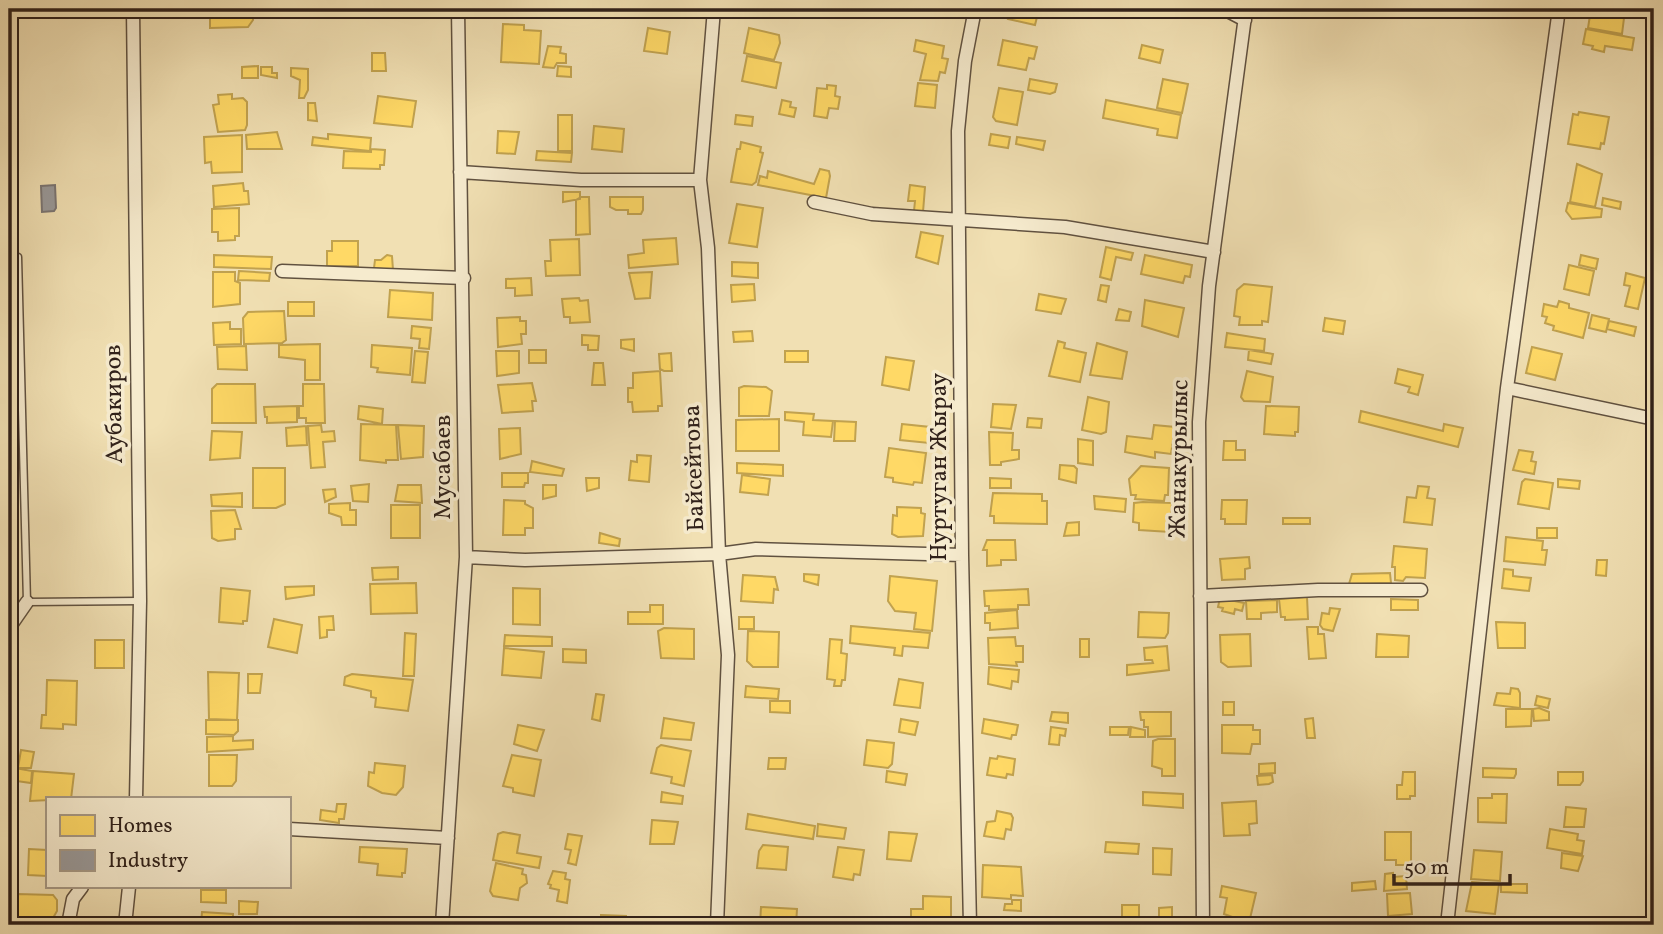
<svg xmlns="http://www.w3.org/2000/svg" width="1663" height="934" viewBox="0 0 1663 934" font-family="Vollkorn,serif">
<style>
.homes{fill:#ffd966;stroke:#c1a24f;stroke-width:2}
.industry{fill:#999;stroke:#7a7573;stroke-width:2}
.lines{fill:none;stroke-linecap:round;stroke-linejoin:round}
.service-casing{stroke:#605140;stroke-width:9}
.minor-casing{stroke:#605140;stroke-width:15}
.service{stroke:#f6ebce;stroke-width:6}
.minor{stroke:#f6ebce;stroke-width:12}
.labels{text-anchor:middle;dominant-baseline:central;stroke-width:7;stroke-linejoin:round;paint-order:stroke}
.street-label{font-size:24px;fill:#30211a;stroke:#f6ebce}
</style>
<rect width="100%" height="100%" fill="#f1e0b3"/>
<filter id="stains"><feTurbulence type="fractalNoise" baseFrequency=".00286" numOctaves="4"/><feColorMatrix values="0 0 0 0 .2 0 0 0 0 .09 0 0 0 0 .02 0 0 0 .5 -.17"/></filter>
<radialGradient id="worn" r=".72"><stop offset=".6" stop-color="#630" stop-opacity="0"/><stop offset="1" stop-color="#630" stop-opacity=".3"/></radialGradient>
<path class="homes" d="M210,9h43v11l-5,7 -38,1z
M1011,9h28l-4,16 -27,-6z
M1591,9l34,1 -3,24 -34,-6z
M503,24l21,1v5l17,1 -2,33 -38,-2z
M648,28l22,4 -3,22 -23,-3z
M749,28l30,7 1,8 -6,17 -30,-7z
M1586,29l48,9 -2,12 -27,-4 -1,6 -12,-3 1,-3 -10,-2z
M916,40l28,6 -2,12 6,1 -3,14 -5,-1 -2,9 -18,-1 6,-26 -12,-3z
M1003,40l34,7 -3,12 -5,-1 -3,12 -28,-5z
M1142,45l21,5 -3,13 -21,-5z
M548,46l13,1 -1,6 6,1v9h-9l-3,5 -11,-1z
M372,53h13l1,18h-14z
M747,56l34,7 -5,25 -34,-7z
M258,66v12h-16v-11z
M558,66l13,1v10l-14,-1z
M261,67h11v6h5v5l-16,-3z
M291,68l17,1v21l-4,8h-5l1,-18 -9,-4z
M1030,79l27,5 -2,8 -5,2 -22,-4z
M1163,79l25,5 -6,29 -25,-5z
M918,83l19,2 -2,23 -20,-2z
M827,85l9,1 -1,10 5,1 -2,12 -9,-1 -2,10 -13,-2 3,-28 10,1z
M999,88l24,4 -6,33 -21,-4 -3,-4z
M232,94v5l11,-1 4,4v23l-2,5 -27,2 -5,-27 6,-1 -1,-9z
M378,96l38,5 -4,26 -38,-4z
M782,100l9,2 -1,5 6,1 -2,9 -15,-3z
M1106,100l75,15 -4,23 -20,-3 1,-6 -55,-11z
M308,103h7l2,18 -9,-1z
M1579,112l30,5 -5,27 -3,-1 -1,6 -32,-5 5,-30 5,1z
M558,115h14v36h-14z
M736,115l17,2 -1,9 -17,-2z
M594,126l30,3 -2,23 -30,-3z
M498,131l21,1 -4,22 -18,-1z
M277,132l5,17h-35l-1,-14z
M328,134l43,4 -1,13 -58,-6 1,-8 15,2z
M991,134l19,3 -2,11 -19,-3z
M242,135v37l-30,1 -1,-11 -6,1 -1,-26z
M1017,137l28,4 -2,9 -27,-6z
M741,142l20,5 -1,5 3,1 -7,29 -4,3 -21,-3 6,-33h3z
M371,149l14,1 -1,15h-4v4l-37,-1 1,-17 27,1z
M537,151l35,2 -1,9 -35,-2z
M1577,164l25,10 -7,33 -25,-5z
M820,169l9,2 1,5 -4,22 -68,-13 2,-9 7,2 1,-7 46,13z
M243,183l1,8h4l1,13 -35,3 -1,-21z
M910,185l15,2 -2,25 -9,-1 1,-10h-7z
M563,192h17v7l-17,3z
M581,197h8l1,37 -14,1v-35z
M610,197h33v13l-2,4h-13v-4h-12l-6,-3z
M1603,198l18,4 -1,7 -18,-4z
M1568,203l34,6 -1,8 -29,2 -6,-8z
M737,204l26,4 -6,39 -28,-4z
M239,208v28h-4v4l-17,1v-9h-6v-23z
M921,232l22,4 -5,28 -22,-7z
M676,238l2,26 -49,4 -1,-13 16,-2 -1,-13z
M579,239l1,36 -34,1 -1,-15h6l-1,-21z
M332,241h26v25h-31v-15h5z
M1106,247l27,6 -2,7 -15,-3 -5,23 -11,-3z
M214,255l58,2 -1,12 -57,-2z
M387,255l5,1 1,14 -19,-2 1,-8h6z
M1145,255l47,10 -2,12 -5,-1 -2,7 -42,-9z
M1581,255l17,4 -2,10 -17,-4z
M732,262l26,1v15l-26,-2z
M1569,265l25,6 -5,24 -25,-6z
M239,271l31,2 -1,8 -31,-1z
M213,272h22v9l5,2v21l-27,3z
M652,272l-2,26 -15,1 -6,-26z
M1626,273l19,5 -7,31 -13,-3 5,-20 -6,-1z
M531,278l1,17 -17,1v-8h-9v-9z
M754,284l1,16 -23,2 -1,-17z
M1244,284l28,3 -4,35 -6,-1v4h-23l1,-8 -6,-1 3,-26z
M1101,285l8,1 -3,16 -8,-2z
M390,290l43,3 -1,27 -44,-3z
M1039,294l27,5 -5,15 -25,-4z
M579,298l1,3 8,-1 2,22 -20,1v-6h-6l-2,-18z
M1145,300l39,8 -6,29 -36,-11z
M1559,301l10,3v4l20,5 -6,25 -30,-8 1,-4 -9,-3 2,-6 -5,-1 2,-12 13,3z
M288,302h26v14h-26z
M1119,309l12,3 -2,9 -13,-1z
M284,311l2,29 -4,3 -38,1 -1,-26 5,-6z
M1592,315l17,4 -3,13 -17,-4z
M520,317v4h6v13h-5l1,10 -24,3 -1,-29z
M1325,318l20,3 -2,13 -20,-3z
M1609,321l27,6 -2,9 -27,-7z
M230,322v7h11v15l-27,1 -1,-22z
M412,326l19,2 -2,21 -10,-1 1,-9 -9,-1z
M752,331l1,10 -19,1 -1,-10z
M1227,333l38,6 -1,12 -39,-4z
M582,335l17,1 -1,14h-10v-5h-6z
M634,339v12l-13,-3v-8z
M1058,341l7,2 -1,5 22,5 -6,29 -31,-6z
M1097,343l30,9 -5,27 -32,-4z
M320,344v36h-15v-20l-26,-3v-12z
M372,345l40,3 -2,27 -33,-3 1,-4 -7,-1z
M246,346l1,24 -29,-1 -1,-22z
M1532,347l30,7 -7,26 -29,-7z
M529,350h17v13h-17z
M1249,350l24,4 -2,10 -23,-4z
M415,351l13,1 -3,31 -13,-1z
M496,351h23v22l-22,3z
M785,351h23v11h-23z
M671,353l1,18h-8l-4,-2 -1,-15z
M886,357l28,4 -5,29 -27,-5z
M594,363h9l2,22h-13z
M1398,369l25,6 -5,20 -10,-3 2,-5 -15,-4z
M660,371l2,35h-4v5l-25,1 -1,-10h-4v-14h5v-15z
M1247,371l26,6 -3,25 -26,-1 -3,-4z
M532,383l4,18h-4l1,10 -31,2 -4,-28z
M217,384h38l1,39h-44v-34z
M303,384h21l1,39h-19v-5h-7v-12h4z
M744,386l22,1 6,4 -3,25h-30v-28z
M1088,397l21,5 -3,30 -5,2 -19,-4z
M993,404l23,1 -5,24 -20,-2z
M297,406v16l-30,1v-6h-2l-1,-10z
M359,406l24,3 -1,15 -24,-5z
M1266,406l33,1 -1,25h-3v4l-31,-2z
M1361,411l82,20 1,-7 19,4 -5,19 -99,-25z
M785,412l29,2 -1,6 20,1 -2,16 -28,-2 1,-13 -19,-2z
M1028,418l14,1 -1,9 -14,-1z
M779,419v32h-43v-31z
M835,421l21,1 -1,19h-21z
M361,424l35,1 2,35h-12v3l-26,-3z
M902,424l28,3 -1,16 -29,-3z
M321,425l1,7 12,-1 1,10 -12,1 2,25 -14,1 -3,-42z
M398,425l26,1 -1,31 -22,2z
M1154,425l21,2 -4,27 -16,-2v6l-30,-6 2,-16 25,3z
M306,426l1,19 -20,1 -1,-18z
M520,428l1,26 -21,5 -1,-30z
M212,431l30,1 -2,26 -30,2z
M989,432l24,1 -1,17h7v9l-18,3v3h-11z
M1078,439l15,2v24l-15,-2z
M1224,441h12v9h9v10h-22z
M889,448l37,5 -4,30 -8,-1 -1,3 -20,-3v-4l-8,-1z
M1519,450l14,2 -2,9 5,1 -2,12 -21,-4z
M637,455l14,1 -2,26 -20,-2 2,-19 6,1z
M532,461l32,8 -2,7 -32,-4z
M737,463l46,2v11l-46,-3z
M1060,465l14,1 3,3 -1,14 -17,-4z
M1141,466l28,2 -1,27h-3l-1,6 -29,-2 1,-4h-5l-2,-16z
M253,468h32v36l-9,4h-23z
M502,473h26v10h-3l-1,4h-22z
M742,475l28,4 -2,16 -28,-3z
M586,478h13v10l-12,3z
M990,478l21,1v9h-21z
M1525,479l28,4 -4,26 -31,-5 4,-22z
M1558,479l22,2 -1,8 -21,-2z
M369,484l-1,18 -15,-1 -2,-15z
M398,485h23l1,18 -27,-2z
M543,485h13v11l-13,3z
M1418,486l11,1 -2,11 8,1 -3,26 -28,-3 3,-25 9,1z
M335,489l1,8 -11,5 -2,-12z
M242,493v14l-30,-1 -1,-11z
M993,493l49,1v7h5v23l-53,-1v-7h-4z
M1094,496l32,3 -1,13 -30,-3z
M504,500l21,1v3l8,4v20h-8v7h-22z
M1222,500h25l-1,24h-21v-5h-4z
M1143,502l29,1 -2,29 -31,-2v-7l-6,-1 1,-19z
M350,503v7h6v15h-14l-1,-8 -12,-4v-9z
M391,505h29v33h-29z
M897,507l24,1v5l4,1 -2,22 -25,1 -6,-3 1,-19 4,1z
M235,510l6,19h-6v10l-17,2 -6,-3 -1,-27z
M1283,518h27v6h-27z
M1079,522v13l-15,1 3,-13z
M1537,528h20v10h-20z
M600,533l20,6 -1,7 -20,-3z
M1506,537l37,4 -1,9h5l-2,15 -41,-4z
M987,540h28l1,20h-15v5l-14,1v-16h-4z
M1394,546l33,3 -2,29 -19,-1 -3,4 -8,-1v-13h-3z
M1249,557l1,11 -5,1v10l-23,1 -2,-21z
M1597,560h10l-1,16 -10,-1z
M398,567v12l-25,1 -1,-12z
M1504,569l9,1v6l18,2 -2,13 -27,-3z
M1390,573l1,10 -42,1 3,-10z
M804,574l15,1 -1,10 -14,-4z
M743,575l32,2 3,13 -4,-1 -1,14 -32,-2z
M890,576l47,5 -5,50 -18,-2 2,-16 -21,-2 -7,-10z
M416,583l1,30 -46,1 -1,-30z
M314,586v9l-28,4 -1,-12z
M221,588l29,3 -3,30h-4v3l-24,-2z
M513,588l27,1v36l-27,-1z
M1028,589l1,16h-11v4l-29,1v-4h-4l-1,-15z
M1307,597l1,22 -23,1v-3h-4l-2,-18z
M1220,598l24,5 -2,8 -7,-2 -1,5 -12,-3 1,-3 -5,-1z
M1391,599l27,1v10h-27z
M1277,600v12l-16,1v6h-14l-1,-18z
M650,605h13v19h-35v-12h22z
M1330,608l10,1 -7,22 -10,-2 -3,-4 2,-12 7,1z
M1017,610l1,18 -28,2v-7h-5v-10z
M1139,612l30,1 -1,20 -3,5 -27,-1z
M333,616l1,14h-7v7l-7,1 -1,-21z
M739,617h15v12h-15z
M274,619l28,6 -5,28 -29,-6z
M1496,622l29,1v25h-27z
M851,626l79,7 -2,15 -25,-2 -1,10 -8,-1 1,-7 -45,-5z
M1307,627h11v7h6l2,24 -17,1z
M664,628l30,1v30l-33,-1 -3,-27z
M748,631l31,1 -1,35h-25l-6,-6z
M405,633l11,1 -2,42h-11z
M1250,634l1,32 -23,1 -7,-5 -1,-27z
M1377,634l32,2 -1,21h-32z
M505,635l47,2v9h-48z
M1015,637l1,9h7v16h-7l1,4 -28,-2 -1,-26z
M830,639l12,1 -1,13 6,1 -2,26h-3l-1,6h-7l1,-6 -8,-1z
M1080,639h9v18h-9z
M95,640h29v28h-29z
M1167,646l2,24 -42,5v-10l26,-2 -1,-3h-7l-1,-12z
M504,648l40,4 -3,26 -39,-3z
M563,649l23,1v13l-23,-1z
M989,667l30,3 -1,12 -6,-1 -1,8 -23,-5z
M208,672l31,1 -2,47 -28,-1z
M248,674h14l-2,19h-12z
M352,674l61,6 -5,31 -33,-4 1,-9 -5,-1v-6l-27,-6 1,-8z
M899,679l24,4 -3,25 -26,-3z
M47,680l30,1 -1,44 -13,-1v5l-22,-1 1,-13h4z
M746,686l33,3 -1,10 -33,-2z
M1511,688l7,1 2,4v15l-26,-3 3,-12 13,1z
M596,694l8,1 -4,26 -8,-2z
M1537,696l13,3 -2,9 -13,-3z
M770,701h20v12l-20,-1z
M1223,702h11v13h-11z
M1539,708l10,4v8l-15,1 -1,-12z
M1506,709h26l-1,17 -25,1z
M1052,712l16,1v10l-18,-2z
M1140,712h31v24l-23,1v-10h-4v-7h-3z
M664,718l30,5 -3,17 -30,-2z
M1313,718l2,20h-8l-2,-19z
M901,719l17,3 -3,13 -16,-3z
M984,719l34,6 -2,10h-4l-1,4 -29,-6z
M206,720h32v11l-4,4 -28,-1z
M518,725l26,5 -7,21 -23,-7z
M1222,725h31v5h7v14h-8l-2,10 -28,-1z
M1051,727l15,2 -1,7 -5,-1 -1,10 -10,-1z
M1110,727h19l-1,8h-18z
M1131,727l14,3v7h-15z
M233,736v5l20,-1v9l-46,3v-15z
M1158,739h17v37h-13v-7l-10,-3 1,-25z
M867,740l27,3 -2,21 -4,4 -24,-3z
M661,745l30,6 -7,35 -13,-3 1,-6 -21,-4 6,-25z
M21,750l13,2 -3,16h-13z
M209,755h28l-1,26 -4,5h-23z
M512,755l29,5 -7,36 -21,-4v-4l-10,-2z
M998,756l17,3 -2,16 -6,-1 -1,4 -19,-3 3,-17 7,1z
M769,758h17l-1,11h-17z
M375,763l30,3 -2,21 -7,8 -14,-2 -14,-7 1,-14 5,1z
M1275,763v10l-16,1v-10z
M9,767l23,4 -1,12 -22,-3z
M1483,768l33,1v5l-2,4 -31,-1z
M33,771l41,3 -3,25 -41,2z
M887,771l20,3 -2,11 -19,-3z
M1403,772h12v24h-5v3h-13v-14h5z
M1558,772h25v9l-3,4h-22z
M1272,775l1,7 -4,2 -11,1 -1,-9z
M662,792l21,4 -1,8 -21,-2z
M1143,792l40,2v14l-40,-3z
M1492,794h15l-1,29 -28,-1v-24h14z
M1256,801l1,22 -8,1 1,11 -26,1 -2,-33z
M337,804h9l-2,15h-5v4l-19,-3 1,-10 15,2z
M1566,807l20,2 -2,18h-20z
M997,811l14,3 2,4 -2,12 -5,-1 -2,10 -20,-3 3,-14 8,-1z
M748,814l67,12 -2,13 -67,-10z
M652,820l26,2 -4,22h-24z
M818,824l28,4 -2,11 -27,-3z
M1550,829l28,5 -1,6 7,1 -2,13 -35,-6z
M503,832l17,3 -3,18 24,4 -2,11 -46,-8 5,-26z
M889,832l28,2 -6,27 -24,-2z
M1385,832h26v33h-15v-5h-11z
M568,834l14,2 -6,29 -8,-2 3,-13 -6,-1z
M1106,842l33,2 -1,10 -33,-2z
M763,845l25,2 -2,23 -29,-2 2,-17z
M360,847l47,2 -2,24h-3v4l-25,-2 1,-11 -19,-2z
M838,847l26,3 -4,25 -6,-1 -1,6 -20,-3z
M1153,848l19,1 -1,26 -18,-1z
M29,849l18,1v26l-19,-1z
M1474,850l28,2 -2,29 -29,-2z
M1562,853l21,3 -5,15 -17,-3z
M496,863l27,6 -1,5 4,1 1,8 -7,5 -2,12 -25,-4 -3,-5z
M983,865l38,2 2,29 -12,-1v4l-29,-2z
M553,871l13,2 -1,6 5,1 -3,23 -10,-2 2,-11 -9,-2 1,-3 -3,-1z
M1393,873v4l13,-1 1,13 -23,2 1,-17z
M1375,881l1,8 -24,2v-8z
M1472,882l27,2 -4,30 -29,-3z
M1501,884h26v9l-26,-1z
M1222,886l34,7 -7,30 -25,-9 3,-16 -7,-1z
M201,890h25v13l-25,-1z
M1410,893l2,21 -24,2 -1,-22z
M17,894l36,1 4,5v11l-4,7 -37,-1z
M923,896l28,1v27l-40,-1v-14h12z
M1012,900h9v11l-17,-1 1,-6h7z
M239,901l19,1 -1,12h-18z
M1122,905h17v16h-6v4l-11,-1z
M761,907l36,2 -1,16h-36z
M1172,907v10h-13v-9z
M202,912l31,2v11h-32z
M601,915l25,1v9h-25z"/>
<path class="industry" d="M55,185l1,23 -2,3 -12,1 -1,-26z"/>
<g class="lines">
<defs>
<path id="service" d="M18,257l9,345 113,-1"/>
<path id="minor" d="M133,9l7,592 -4,198
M714,9l-14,171 8,68 11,306 9,101 -11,270
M1224,9l21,11
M460,172l121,8h119
M814,202l58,12 193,13 149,25
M282,271l182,7
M1507,388l147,31
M466,557l59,3 194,-6 37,-5 206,6
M1200,596l118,-6h103
M9,628l18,-26
M289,829l159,9
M68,925l5,-26 9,-12
M125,925l4,-38
M442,925l24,-368 -8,-548
M970,925l-8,-370 -4,-424 7,-70 10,-52
M1203,925l-4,-503 10,-136 37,-277
M1447,925l60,-537 52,-379"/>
</defs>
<use href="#service" class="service-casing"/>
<use href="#minor" class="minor-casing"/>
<use href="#service" class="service"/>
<use href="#minor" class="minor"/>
</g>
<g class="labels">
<g class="street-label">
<text transform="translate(115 404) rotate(-91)">Аубакиров</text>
<text transform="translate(1180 459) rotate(-89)">Жанакурылыс</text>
<text transform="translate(444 467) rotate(-90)">Мусабаев</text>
<text transform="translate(940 467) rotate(-90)">Нуртуган Жырау</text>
<text transform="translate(695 468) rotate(-92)">Байсейтова</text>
</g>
</g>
<rect width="1663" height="934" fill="none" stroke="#f1e0b3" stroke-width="35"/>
<rect x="10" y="10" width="1642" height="913" fill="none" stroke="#30211a" stroke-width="3.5"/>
<rect x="18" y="18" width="1628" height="899" fill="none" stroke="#30211a" stroke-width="2"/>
<rect x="46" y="797" width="245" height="91" fill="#f6ebce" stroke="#a79a86" stroke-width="2"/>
<rect x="60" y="815" width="35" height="21" fill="#ffd966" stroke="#a79a86" stroke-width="2"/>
<text x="108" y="832" font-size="21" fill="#30211a">Homes</text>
<rect x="60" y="850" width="35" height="21" fill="#999999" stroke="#a79a86" stroke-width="2"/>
<text x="108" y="867" font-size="21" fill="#30211a">Industry</text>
<path d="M1394 874v10h116v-10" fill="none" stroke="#30211a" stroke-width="3.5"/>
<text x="1404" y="874" font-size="21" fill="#30211a" stroke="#f6ebce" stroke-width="5" paint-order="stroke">50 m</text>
<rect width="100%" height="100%" filter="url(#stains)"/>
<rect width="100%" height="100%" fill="url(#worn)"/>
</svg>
